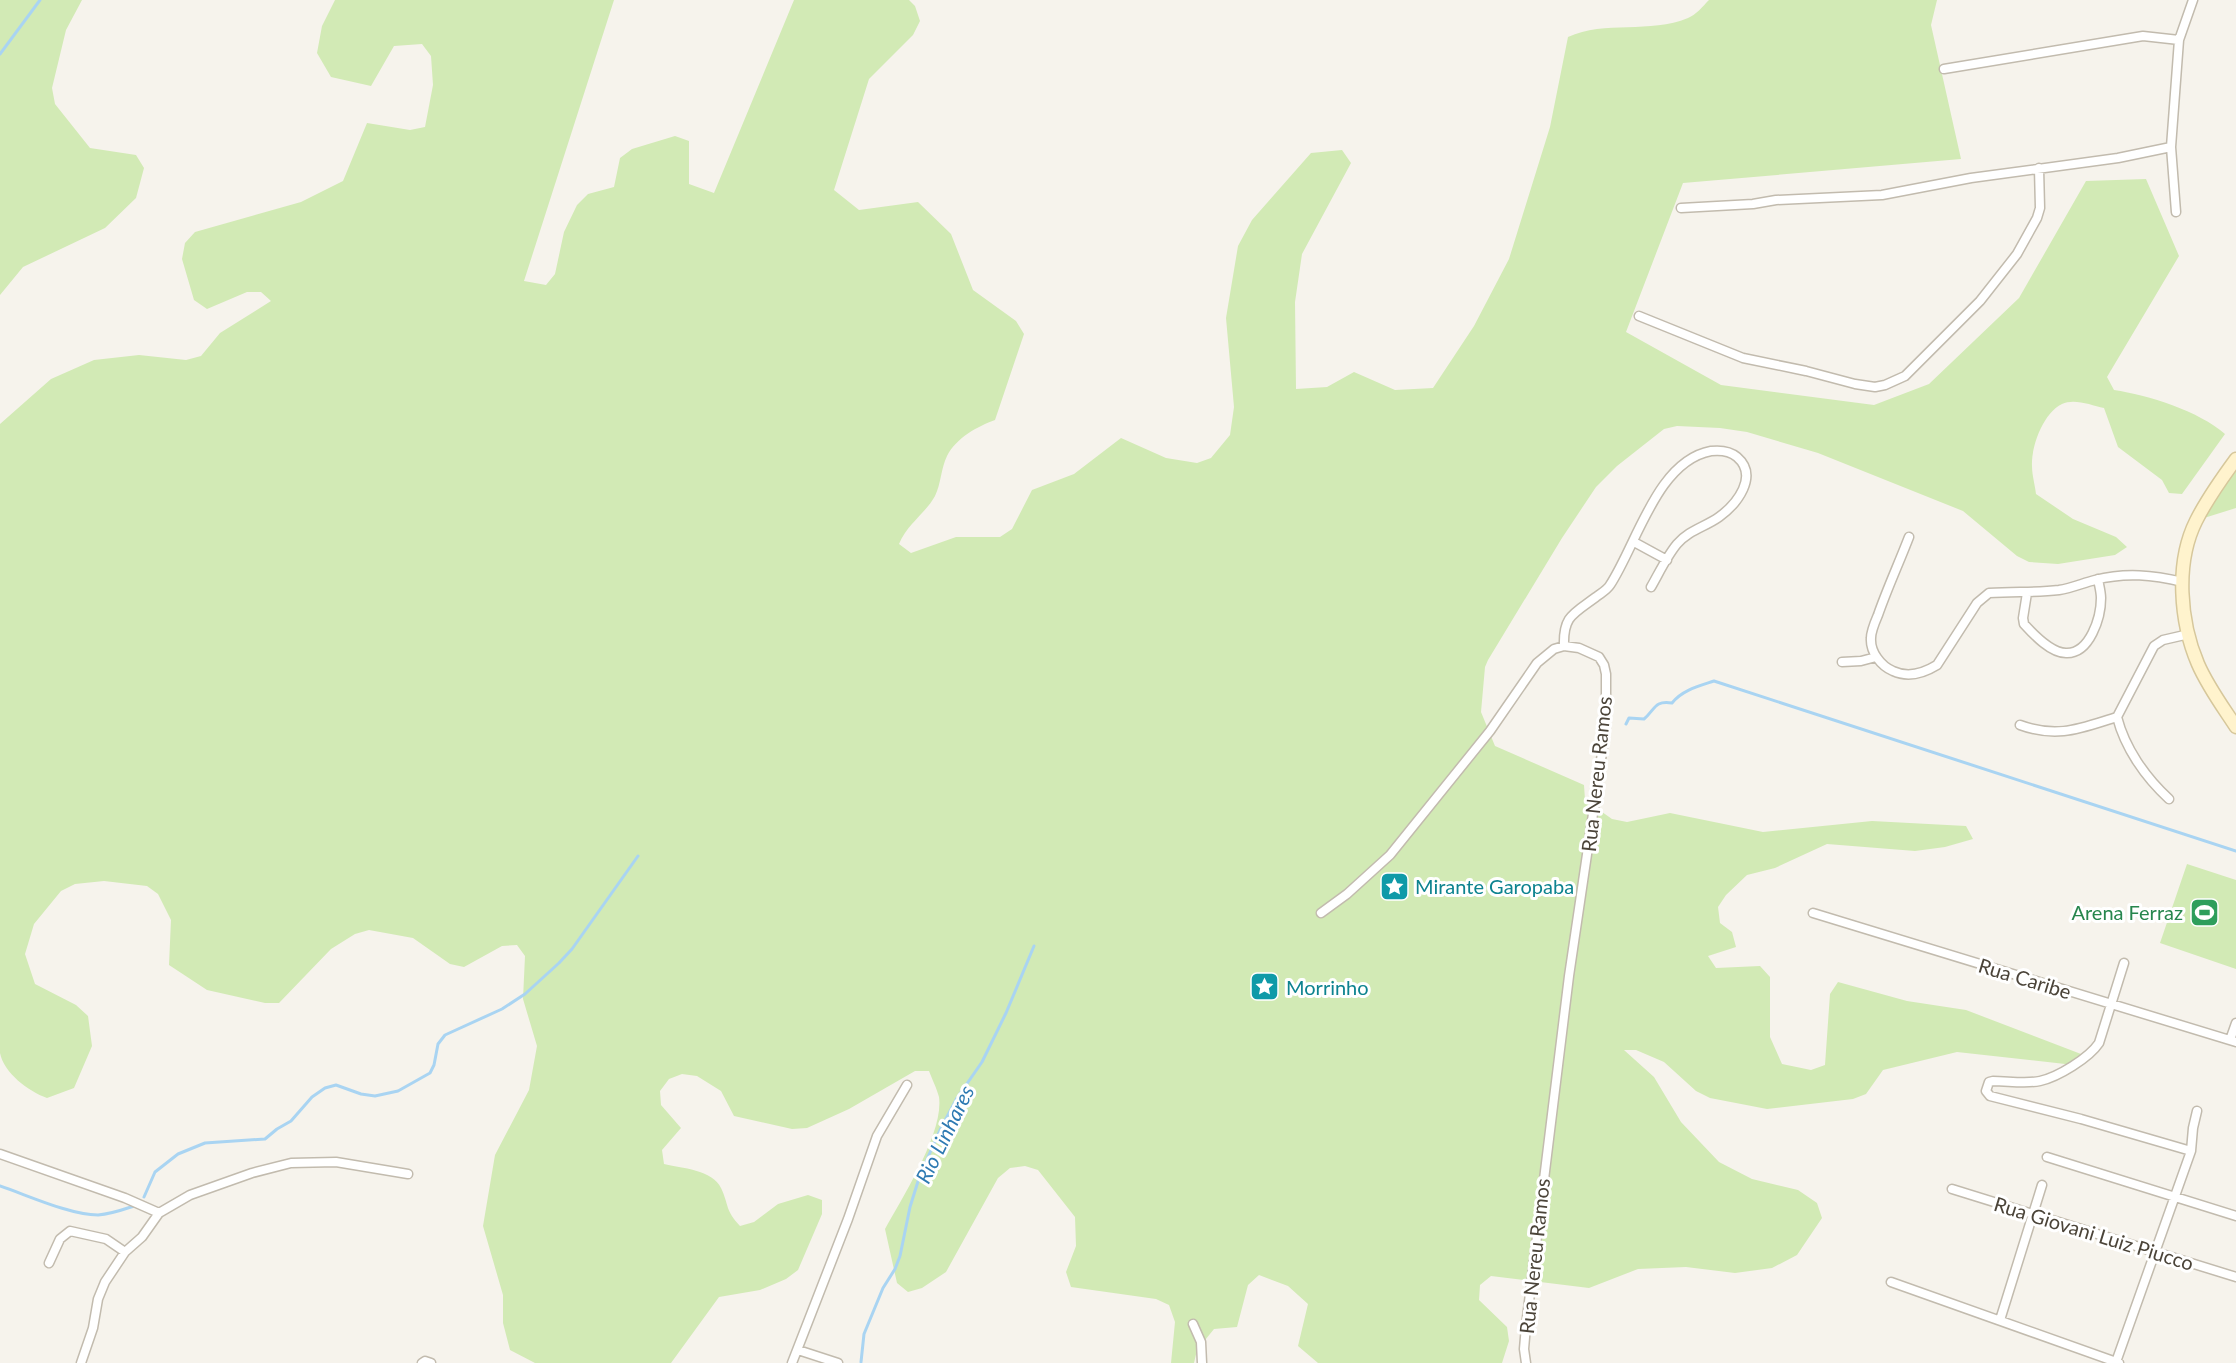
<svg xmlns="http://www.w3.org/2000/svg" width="2236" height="1363" viewBox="0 0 2236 1363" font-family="Lato,sans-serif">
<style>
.green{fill:#d2eab5}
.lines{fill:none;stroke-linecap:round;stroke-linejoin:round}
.stream{stroke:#a9d4f2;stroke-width:3}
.minor-casing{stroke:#c2bbae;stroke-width:11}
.secondary-casing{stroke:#d6c79b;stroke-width:15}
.minor{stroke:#fff;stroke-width:8}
.secondary{stroke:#fff3cd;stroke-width:12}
.labels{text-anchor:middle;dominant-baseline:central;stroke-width:6;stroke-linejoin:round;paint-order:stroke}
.street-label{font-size:20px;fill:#4b4439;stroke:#fff}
.culture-label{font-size:20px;fill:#0d838f;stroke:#fff;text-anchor:start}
.leisure-label{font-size:20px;fill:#27864d;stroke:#fff;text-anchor:end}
.water-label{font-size:21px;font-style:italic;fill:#2e7ab2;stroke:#fff}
</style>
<rect width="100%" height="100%" fill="#f6f3ec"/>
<path class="green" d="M0,0h82l-16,30 -14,58 3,16 35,44 46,7 8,13 -8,30 -31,30 -82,39 -23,28z
M335,0h279l-90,281 22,4 9,-11 9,-42 13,-27 11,-11 26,-7 6,-29 12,-9 43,-13 14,5v43l25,9 80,-193h115l6,6 5,15 -7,14 -44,44 -35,111 25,20 59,-8 33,32 22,56 43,31 8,13 -29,86c-17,6 -39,18 -48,36 -6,12 -6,28 -12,40 -10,18 -27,27 -36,48l12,9 45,-16h44l12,-8 20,-39 42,-16 47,-36 45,20 31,5 14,-5 19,-23 4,-28 -8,-89 12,-72 14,-26 59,-67 31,-3 9,13 -49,91 -7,48 1,87 31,-2 27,-15 41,18 38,-2 41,-62 35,-67 41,-132 18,-90c37,-17 82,-3 120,-19 8,-3 15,-12 21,-18h228l-6,25 30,134 -278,24 -57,149 95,53 153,20 55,-21 90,-86 67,-117 60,-2 33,77 -72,121 7,13c34,5 85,21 111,44l-43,60 -13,-1 -7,-13 -44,-33 -14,-39c-13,-3 -30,-10 -42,-4 -19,9 -31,43 -30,62 0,9 3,19 4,28l37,25 43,18 11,10 -12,8 -57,9 -29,-2 -12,-6 -54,-45 -145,-58 -71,-21 -27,-4 -43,-2 -13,3 -47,37 -21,21 -34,51 -74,122 -3,7 -4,45 14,34 89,39 1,15 27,19 15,3 43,-9 93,19 109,-11 94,5 7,13 -28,8 -30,4 -88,-7 -52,24 -28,7 -21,20 -8,12 2,16 12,9 4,15 -28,9 8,12 44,-2 10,11v60l12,27 29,6 14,-5 5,-71 8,-12 69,19 59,9 115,44 -7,11 -117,-13 -74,18 -17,24 -13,5 -86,10 -57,-11 -14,-7 -32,-29 -28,-12h-12l30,27 27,45 38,40 33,17 46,11 19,13 5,15 -25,37 -25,13 -37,5 -49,-6 -48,2 -49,19 -98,-12 -11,9 -1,15 28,27 2,14 -7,22h-184l-20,-17 10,-42 -20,-18 -29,-11 -11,10 -11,42 -23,2 -17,21 -3,13h-23l4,-41 -6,-17 -13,-6 -85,-12 -5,-15 10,-26 -1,-29 -37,-47 -13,-4 -15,2 -12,10 -52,94 -24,16 -14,4 -11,-9 -12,-54c17,-31 59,-96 54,-132 -2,-8 -7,-18 -10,-26h-14l-66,38 -42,19 -15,1 -58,-13 -13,-25 -24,-15 -15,-2 -13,5 -9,12 1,14 20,23 -19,22 2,14c17,4 49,6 57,24 8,17 4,22 19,38l14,-4 24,-18 30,-9 14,5v14l-24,56 -12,9 -26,11 -41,7 -48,66h-136l-25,-13 -7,-27v-28l-20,-69 12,-71 34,-65 8,-44 -14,-47 2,-43 -8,-11 -15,1 -38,21 -14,-3 -37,-26 -44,-8 -14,4 -24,15 -52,54h-14l-58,-13 -38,-25 2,-45 -13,-26 -11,-8 -43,-5 -29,3 -14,7 -27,33 -9,30 10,30 41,21 12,11 4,30 -18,42 -27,10c-19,-7 -43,-25 -47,-45v-629l51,-45 43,-19 45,-5 47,5 15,-4 19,-23 51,-32 -10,-9h-14l-40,17 -13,-9 -12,-41 3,-16 10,-11 106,-30 42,-21 24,-58 43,7 15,-3 8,-42 -2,-29 -9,-12 -28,2 -23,40 -40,-9 -14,-24 5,-27z
M2236,468v40l-32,10z
M2187,864l49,16v89l-76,-26z"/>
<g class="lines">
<path class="stream" d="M0,54l40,-54
M1626,724l3,-6 15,1c11,-9 10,-19 28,-16 10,-13 27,-17 42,-22l522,170
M0,1186c27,9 70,29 98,29 13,-1 24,-5 36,-9
M144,1197l11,-25 23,-18 27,-11 60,-4 12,-10 14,-8 21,-24 13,-9 11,-3 25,9 14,2 23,-5 32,-18 4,-8 4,-21 7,-9 57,-26 23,-15 34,-31 13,-14 66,-93
M861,1362l3,-28 19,-46 12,-19 5,-13 10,-49 10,-32 20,-45 17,-32 25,-36 24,-49 28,-67"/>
<defs>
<path id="minor" d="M1944,69l199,-33 36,4
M1681,208l72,-4 23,-4 106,-5 89,-17 147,-20 53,-11
M2176,212l-5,-65 8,-107 14,-40
M1639,316l104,42 63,13 49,13 20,3 10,-2 20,-9 75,-75 37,-47 20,-36 3,-10 -1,-40
M1909,537c-10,26 -22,52 -31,78 -3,7 -7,16 -7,23 -1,14 10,28 22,33 15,7 31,2 44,-6l40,-62 12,-10c24,-2 47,0 70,-3 13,-2 24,-7 36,-10 31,-8 58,-5 88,2
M1634,542l33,18
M2027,593l-4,25 1,6c10,11 27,29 42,29 24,1 35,-36 35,-55 0,-6 -2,-13 -3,-19
M1564,646c-1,-30 9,-32 32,-49 5,-4 11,-7 14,-12 27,-41 47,-124 101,-134 9,-1 19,0 26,6 22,19 0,47 -18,60 -14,10 -30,13 -42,27 -10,12 -18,29 -26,43
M1842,662l19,-1 15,-4
M2020,725c38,14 61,3 97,-8
M2169,799c-24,-22 -44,-51 -52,-82l37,-71 9,-6 26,-6
M1321,913l26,-19 43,-39 100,-124 47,-68 17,-14 10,-3 15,2 20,9 5,8 2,9v52l-37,250 -43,350 -2,23 2,14
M1813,913l423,129
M2124,963l-25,80c-10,15 -41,34 -59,38 -14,3 -32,0 -47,0l-4,1 -3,9 4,5 91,23 110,32
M2230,1040l6,-17
M0,1154l125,44 34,15 -17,24 -17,15 -20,30 -7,17 -5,29 -12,35
M2047,1157l189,59
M1952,1189l284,88
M159,1213l31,-18 62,-22 39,-10 45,-1 72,12
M49,1263l11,-24 10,-8 36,8 19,13
M1891,1282l228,81
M2000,1320l42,-135
M1193,1324l8,18 1,21
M798,1350l40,13
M2116,1362l75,-211 2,-23 4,-17
M422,1363l3,-2 6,2
M792,1363l56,-144 29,-83 30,-51"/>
<path id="secondary" d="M2236,459c-14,19 -29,40 -40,62 -21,42 -16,101 2,143 10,23 25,43 38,63"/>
</defs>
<use href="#minor" class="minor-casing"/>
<use href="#secondary" class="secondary-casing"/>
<use href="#minor" class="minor"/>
<use href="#secondary" class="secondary"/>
</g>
<defs>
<symbol id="sight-square" viewBox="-11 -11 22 22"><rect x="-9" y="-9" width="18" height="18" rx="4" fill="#0f9aa8" stroke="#fff"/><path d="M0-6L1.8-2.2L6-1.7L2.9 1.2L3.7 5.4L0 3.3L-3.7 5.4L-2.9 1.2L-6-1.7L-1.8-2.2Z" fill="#fff"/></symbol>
<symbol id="stadium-square" viewBox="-11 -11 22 22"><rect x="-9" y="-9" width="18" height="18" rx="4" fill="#2e9e5b" stroke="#fff"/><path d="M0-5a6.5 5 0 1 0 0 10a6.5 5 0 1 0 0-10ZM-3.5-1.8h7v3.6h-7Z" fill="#fff"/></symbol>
</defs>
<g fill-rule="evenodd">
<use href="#sight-square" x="1378" y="870" width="33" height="33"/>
<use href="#stadium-square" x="2188" y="896" width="33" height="33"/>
<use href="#sight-square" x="1248" y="970" width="33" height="33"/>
</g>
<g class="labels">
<g class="street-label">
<text transform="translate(1596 774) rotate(-84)">Rua Nereu Ramos</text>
<text transform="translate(2025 978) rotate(17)">Rua Caribe</text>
<text transform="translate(2094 1233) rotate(17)">Rua Giovani Luiz Piucco</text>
<text transform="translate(1534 1256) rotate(-84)">Rua Nereu Ramos</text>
</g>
<g class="culture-label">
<text x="1415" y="886">Mirante Garopaba</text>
<text x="1286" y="987">Morrinho</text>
</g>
<g class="leisure-label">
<text x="2183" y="912">Arena Ferraz</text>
</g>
<g class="water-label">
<text transform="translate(944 1134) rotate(-64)">Rio Linhares</text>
</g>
</g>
</svg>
